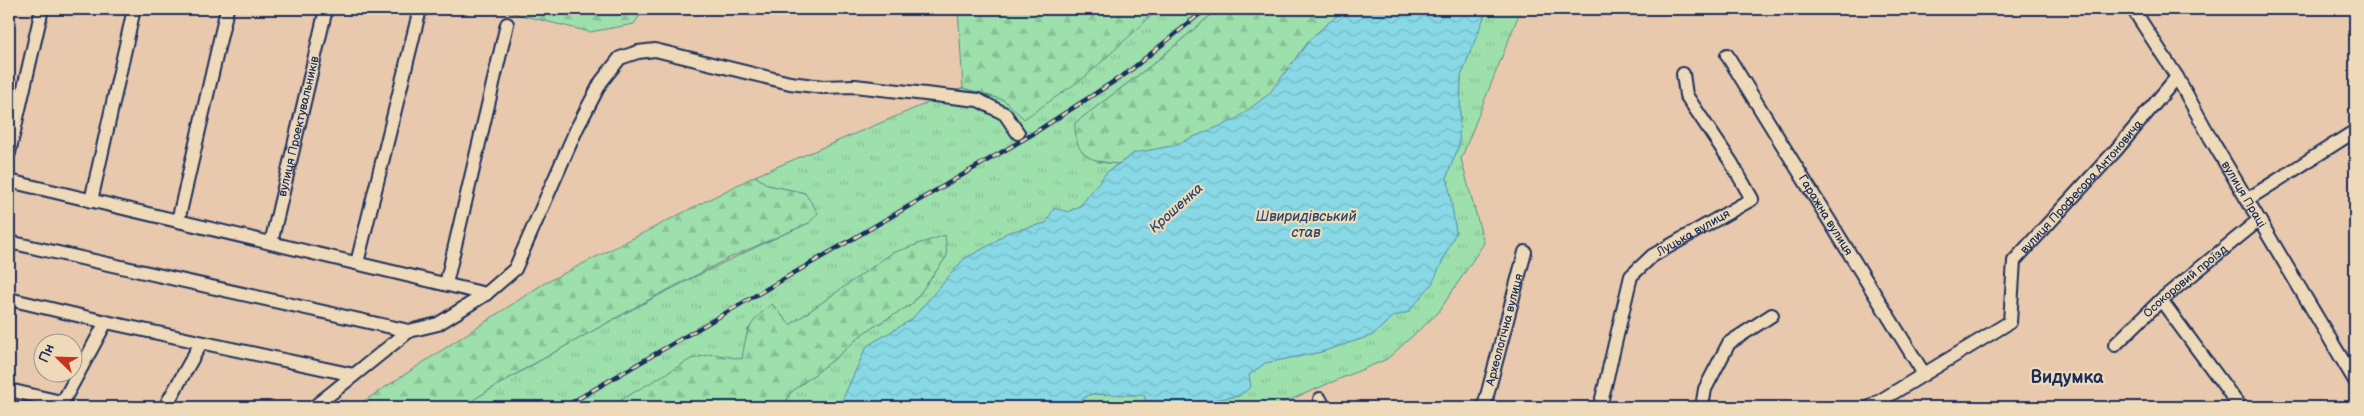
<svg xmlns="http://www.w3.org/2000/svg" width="2364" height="416" viewBox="0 0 2364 416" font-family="'Balsamiq Sans',sans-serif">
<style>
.grass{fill:url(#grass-tufts);stroke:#5c8885}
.forest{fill:url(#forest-firs);stroke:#5c8885}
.water{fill:url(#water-waves);stroke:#5c94af}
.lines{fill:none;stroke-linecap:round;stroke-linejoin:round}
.minor-casing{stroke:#1b2f5e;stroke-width:16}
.minor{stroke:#eedab8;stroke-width:12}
.rail-casing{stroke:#1b2f5e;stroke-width:4.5}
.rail{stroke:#eedab8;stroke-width:2.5;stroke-dasharray:8;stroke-linecap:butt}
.labels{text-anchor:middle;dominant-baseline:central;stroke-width:4.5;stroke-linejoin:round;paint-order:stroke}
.street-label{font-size:12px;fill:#1b2f5e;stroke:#eedab8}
.water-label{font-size:14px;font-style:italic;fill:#2b4872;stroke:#eedab8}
.district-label{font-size:18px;font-weight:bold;fill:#1b2f5e;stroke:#eedab8}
</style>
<defs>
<pattern id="grass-tufts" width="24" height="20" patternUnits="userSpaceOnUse" patternTransform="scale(1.25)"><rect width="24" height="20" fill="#9de0ac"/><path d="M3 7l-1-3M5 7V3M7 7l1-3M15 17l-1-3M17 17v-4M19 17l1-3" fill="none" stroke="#87c096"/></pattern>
<pattern id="forest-firs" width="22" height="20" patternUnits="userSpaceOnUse" patternTransform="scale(1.25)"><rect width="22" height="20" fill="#9de0ac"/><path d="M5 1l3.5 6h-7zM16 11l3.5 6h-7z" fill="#87c096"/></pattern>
<pattern id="water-waves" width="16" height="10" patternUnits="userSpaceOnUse" patternTransform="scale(1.25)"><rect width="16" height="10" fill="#88d8e5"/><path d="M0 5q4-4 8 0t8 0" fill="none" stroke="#75bac7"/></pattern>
</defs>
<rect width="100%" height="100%" fill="#e8c9ad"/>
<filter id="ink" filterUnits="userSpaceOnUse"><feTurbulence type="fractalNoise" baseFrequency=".02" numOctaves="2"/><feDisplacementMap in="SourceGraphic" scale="10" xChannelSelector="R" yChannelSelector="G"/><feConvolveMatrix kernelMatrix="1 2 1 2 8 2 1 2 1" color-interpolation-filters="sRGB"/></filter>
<g filter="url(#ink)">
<path class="grass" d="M1159,9h59l-65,55 -78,59 23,39 20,2 -11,8 -26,33 -35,18 -40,10 -14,11 -28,15 -53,61 -44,26 -28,61h-55l6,-14 47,-36 28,-25 47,-28 35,-48 -96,26 -61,43 -18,-21 -24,25 -6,31 -30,-6 -103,53h-148c113,-68 228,-131 348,-184l-4,-30 -37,-8 -13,-9 208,-88 41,12 137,-76z
M1487,9h34l-60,150 23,84 -46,70 -51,46 -114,48h-204l22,-13 53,1 4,11 18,1 73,-11 10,-21 16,-12 56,-11 52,-17 19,-18 17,-5 47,-80 -9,-56 12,-31 2,-69z"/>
<path class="forest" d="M496,9h-1h149l-10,15 -44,8z
M958,9h201l-74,68 -61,42 -20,-19 -41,-12z
M1218,9h127l-33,28 -43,57 -34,26 -63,26 -37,7 -17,11c-29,-3 -44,-8 -43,-41l78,-59z
M755,176l13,9 37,8 13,20 -9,10 -78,34 -81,42 -122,68 -67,40h-106l188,-123z
M945,235l2,21 -35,48 -47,28 -28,25 -47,36 -6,14h-34l-5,-5 -2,5h-134l82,-48 21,-5 30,5c4,-28 7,-37 30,-55l18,21 102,-72z"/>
<path class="water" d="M1345,9h142l-26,67 -2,69 -12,31 9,56 -24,52 -24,28 -16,5 -19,18 -52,17 -56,11 -16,12 2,12 -12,9 -73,11 -18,-1 -4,-11 -53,-1 -23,13h-229l28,-61 44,-26 53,-61 28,-15 14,-11 40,-10 8,-15 14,4 13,-7 26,-33 28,-19 37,-7 63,-26 34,-26 43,-57z"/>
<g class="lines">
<defs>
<g id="minor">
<path id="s1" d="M2133,9l44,68 34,62 144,242"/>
<path id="s2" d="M1727,55l197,319"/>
<path d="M9,153l33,-144"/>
<path d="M9,181l477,113"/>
<path d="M2248,199l107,-68"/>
<path d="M91,201l43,-192"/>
<path d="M178,221l49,-212"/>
<path d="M9,242l400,89 29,-7 48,-30 29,-25 62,-141 24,-46 19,-24 18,-6 17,-2 135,33 33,4 32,-1 123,14 27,14 13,19"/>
<path id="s3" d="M271,243l55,-234"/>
<path d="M357,263l63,-254"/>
<path d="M446,284l61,-260"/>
<path d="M9,299l97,23 248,53"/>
<path d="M2161,300l79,107"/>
<path id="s4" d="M2115,345l46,-45 98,-80"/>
<path d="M9,390l52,12"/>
<path d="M1320,399l4,8"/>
<path d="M60,407l46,-85"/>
<path d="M165,407l36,-64"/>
<path d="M314,407l95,-76"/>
<path id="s5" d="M1484,407l41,-155"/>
<path id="s6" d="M1600,407l31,-131 21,-20 100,-57 -21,-37 -45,-67 -3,-21"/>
<path d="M1702,407l3,-18 24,-46 43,-28"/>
<path id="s7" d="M1870,407l140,-85 4,-61 102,-111 61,-73"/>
</g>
</defs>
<use href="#minor" class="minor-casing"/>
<use href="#minor" class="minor"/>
<defs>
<path id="rail" d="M564,407l467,-272 96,-62 79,-64"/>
</defs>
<use href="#rail" class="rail-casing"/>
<use href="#rail" class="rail"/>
</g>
</g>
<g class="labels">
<g class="street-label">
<text stroke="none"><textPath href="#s3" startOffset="120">вулиця Проектувальників</textPath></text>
<text stroke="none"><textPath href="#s7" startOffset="325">вулиця Професора Антоновича</textPath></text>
<text stroke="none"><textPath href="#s1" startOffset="216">вулиця Праці</textPath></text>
<text stroke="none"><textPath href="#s2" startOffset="188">Гаражна вулиця</textPath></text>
<text stroke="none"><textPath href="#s6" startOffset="211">Луцька вулиця</textPath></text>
<text stroke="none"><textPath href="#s4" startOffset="95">Осокоровий проїзд</textPath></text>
<text stroke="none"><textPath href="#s5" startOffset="80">Археологічна вулиця</textPath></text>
</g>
<g class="water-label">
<text transform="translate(1176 208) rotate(-42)">Крошенка</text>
<text x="1306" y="216">Швиридівський<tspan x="1306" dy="16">став</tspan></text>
</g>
<g class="district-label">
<text x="2067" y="377">Видумка</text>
</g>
</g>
<rect width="2364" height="416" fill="none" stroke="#eedab8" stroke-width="30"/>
<rect x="15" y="15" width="2334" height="386" fill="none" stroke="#1b2f5e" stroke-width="2" filter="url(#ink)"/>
<g transform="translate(58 358) rotate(293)"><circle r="24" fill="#eedab8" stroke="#9a9694"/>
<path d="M0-4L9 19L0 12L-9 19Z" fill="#c8321e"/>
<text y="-8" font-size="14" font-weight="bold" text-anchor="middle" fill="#1b2f5e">Пн</text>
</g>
</svg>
